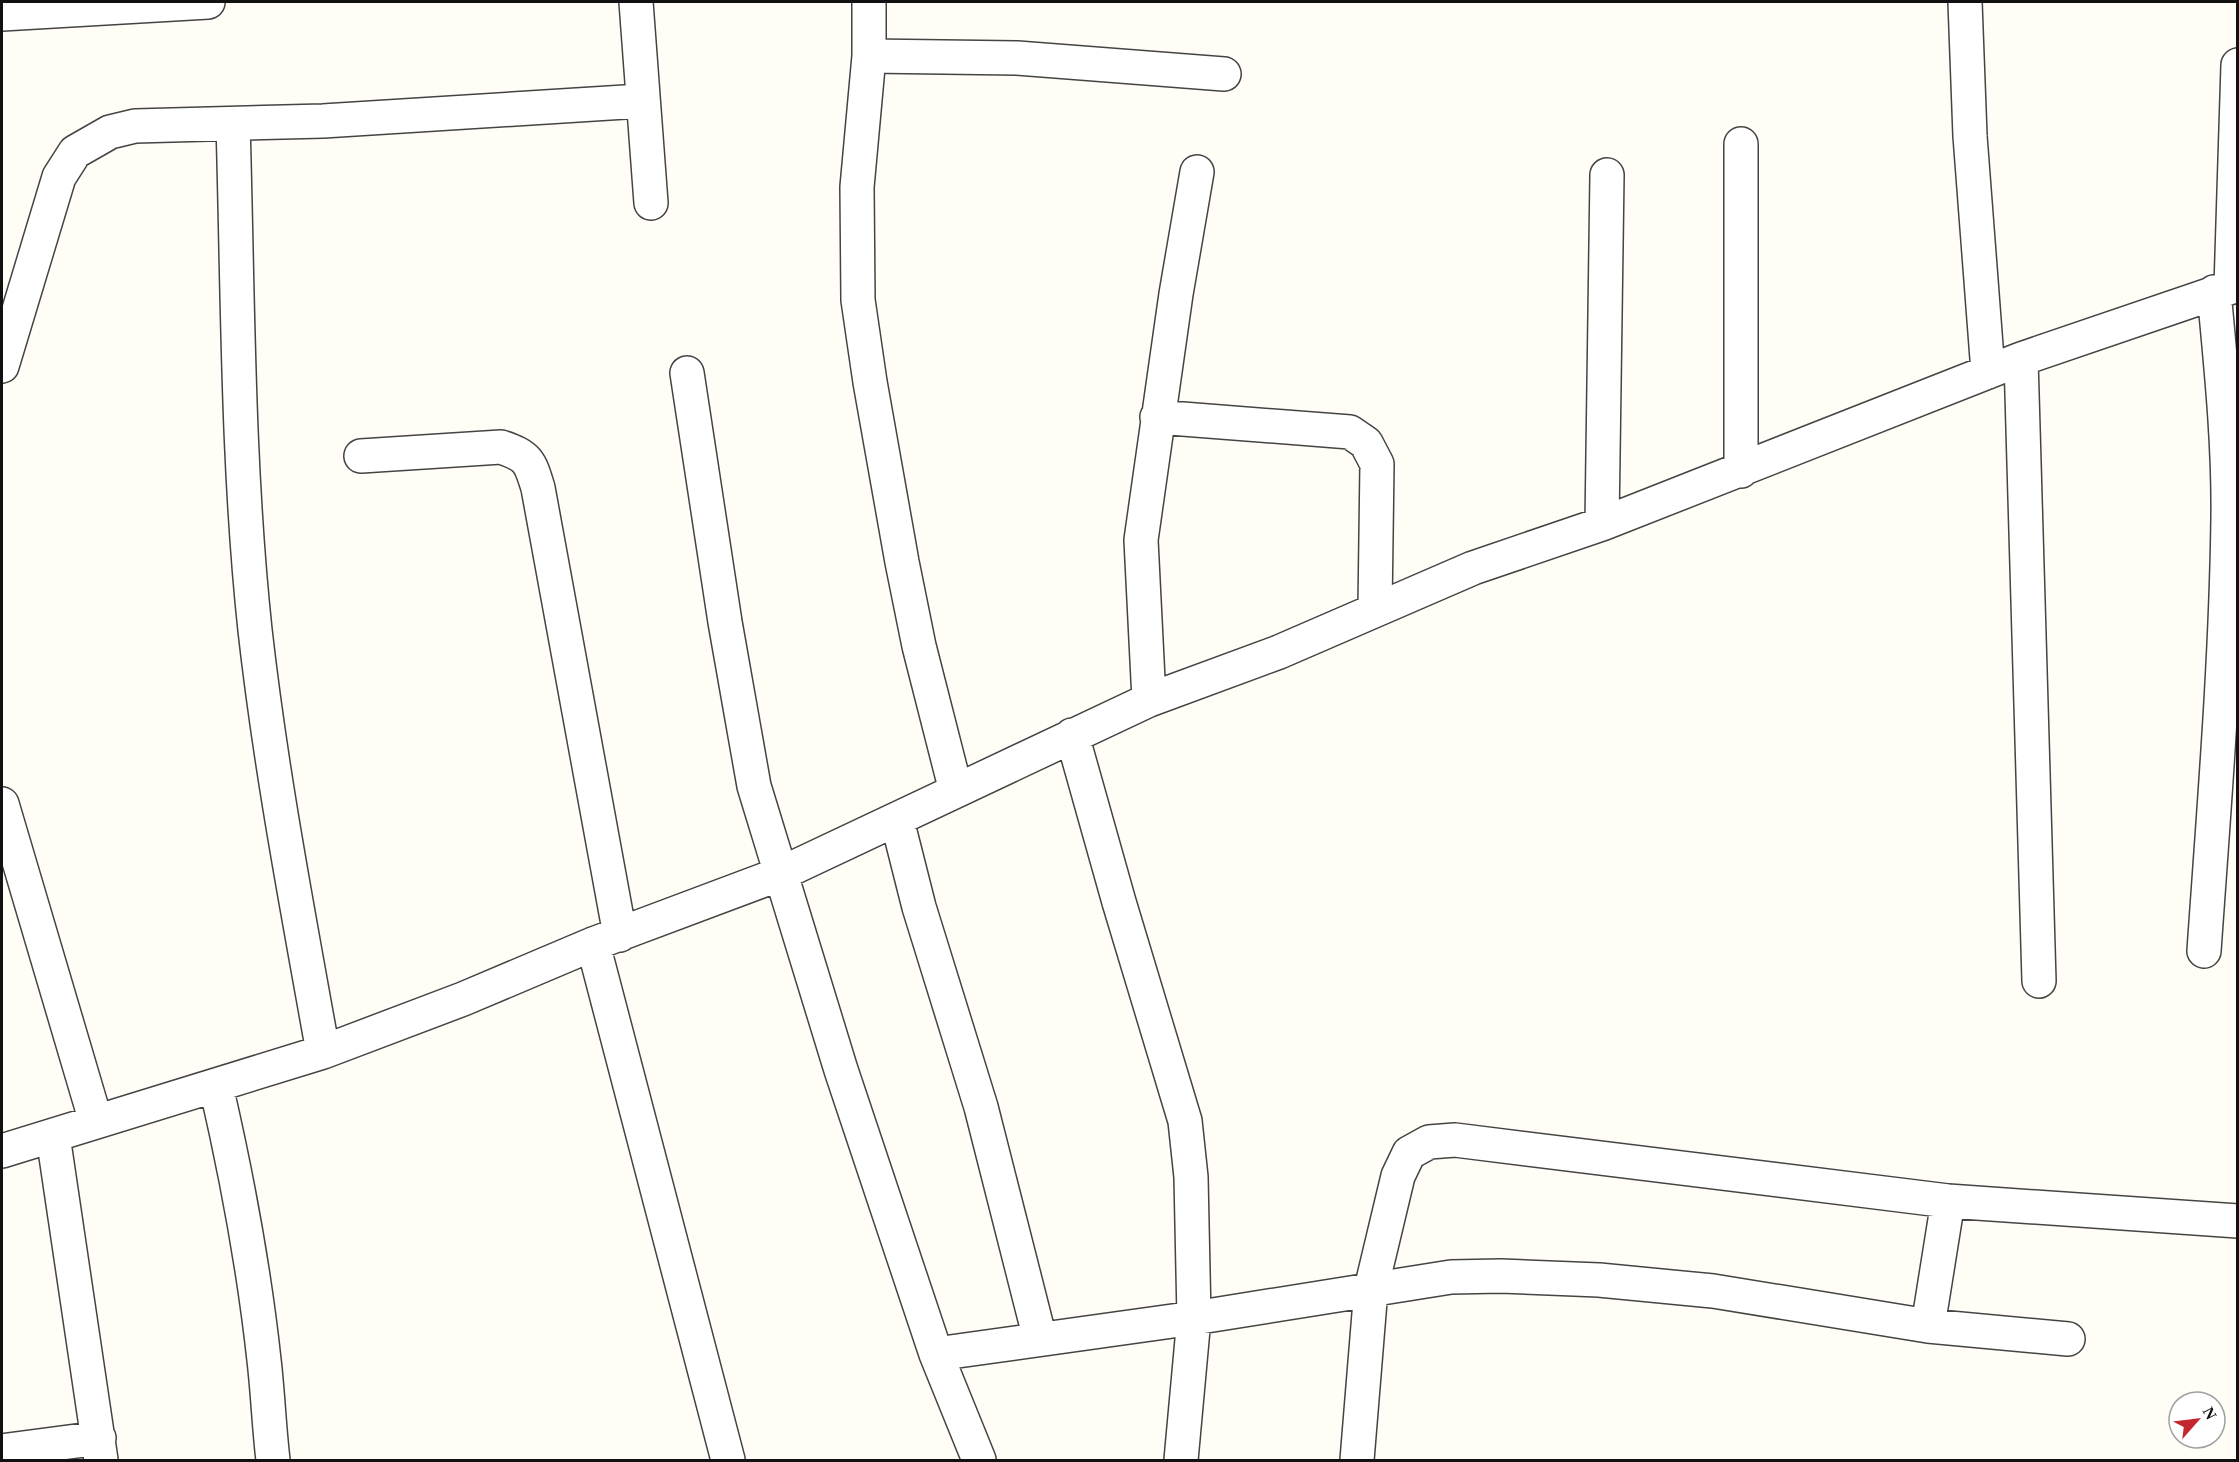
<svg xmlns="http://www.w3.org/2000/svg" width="2239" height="1462" viewBox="0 0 2239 1462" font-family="Georgia,serif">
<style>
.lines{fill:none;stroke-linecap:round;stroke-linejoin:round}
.street-casing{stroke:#444;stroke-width:36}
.street{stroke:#fff;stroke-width:33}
</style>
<rect width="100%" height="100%" fill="#fffdf5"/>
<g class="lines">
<defs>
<path id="street" d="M636,2l15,201
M869,2v54l-12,131 1,113 12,82 32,180 17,84 37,145
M1965,2l5,134 18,236
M2,14l206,-12
M869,56l148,2 207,16
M233,124c5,168 4,338 22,506 16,142 43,282 68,422
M1741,144v327
M2231,287l7,-222
M2021,359l18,622
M2,366l57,-189 16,-25 35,-20 25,-6 188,-5 318,-20
M687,373l38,249 29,164 87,284 95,284 43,106
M1157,417l193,15 16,11 11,21 -2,144
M361,456l140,-9c27,9 29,14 37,41l82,447
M1602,524l5,-349
M1149,700l-8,-160 35,-246 21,-122
M1072,735l47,167 66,219 6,56 3,141 -13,142
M2,804l94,318
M897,820l22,87 62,200 59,232
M593,944l135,516
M2204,951c10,-144 22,-288 24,-432 1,-76 -7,-152 -14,-227
M216,1086c21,91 38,182 48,274 4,34 5,67 9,100
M53,1136l48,324
M2,1151l321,-99 140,-53 130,-55 187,-70 369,-174 130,-48 194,-84 129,-44 419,-165 217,-74
M1928,1326l20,-125
M936,1354l258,-36 257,-41 50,-1 98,4 114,11 215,35 140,13
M2,1451l97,-13
M1357,1460l14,-171 27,-113 11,-23 20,-11 26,-2 493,61 290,20"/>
</defs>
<use href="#street" class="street-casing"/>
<use href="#street" class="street"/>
</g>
<rect width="2239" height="1462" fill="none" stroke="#111111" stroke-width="6"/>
<g transform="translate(2197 1420) rotate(62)"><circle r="28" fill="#ffffff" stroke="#a0a0a0" stroke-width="1.5"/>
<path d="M0-4.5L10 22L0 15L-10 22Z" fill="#c4262e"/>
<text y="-9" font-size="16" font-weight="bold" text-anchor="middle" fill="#111111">N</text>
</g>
</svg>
